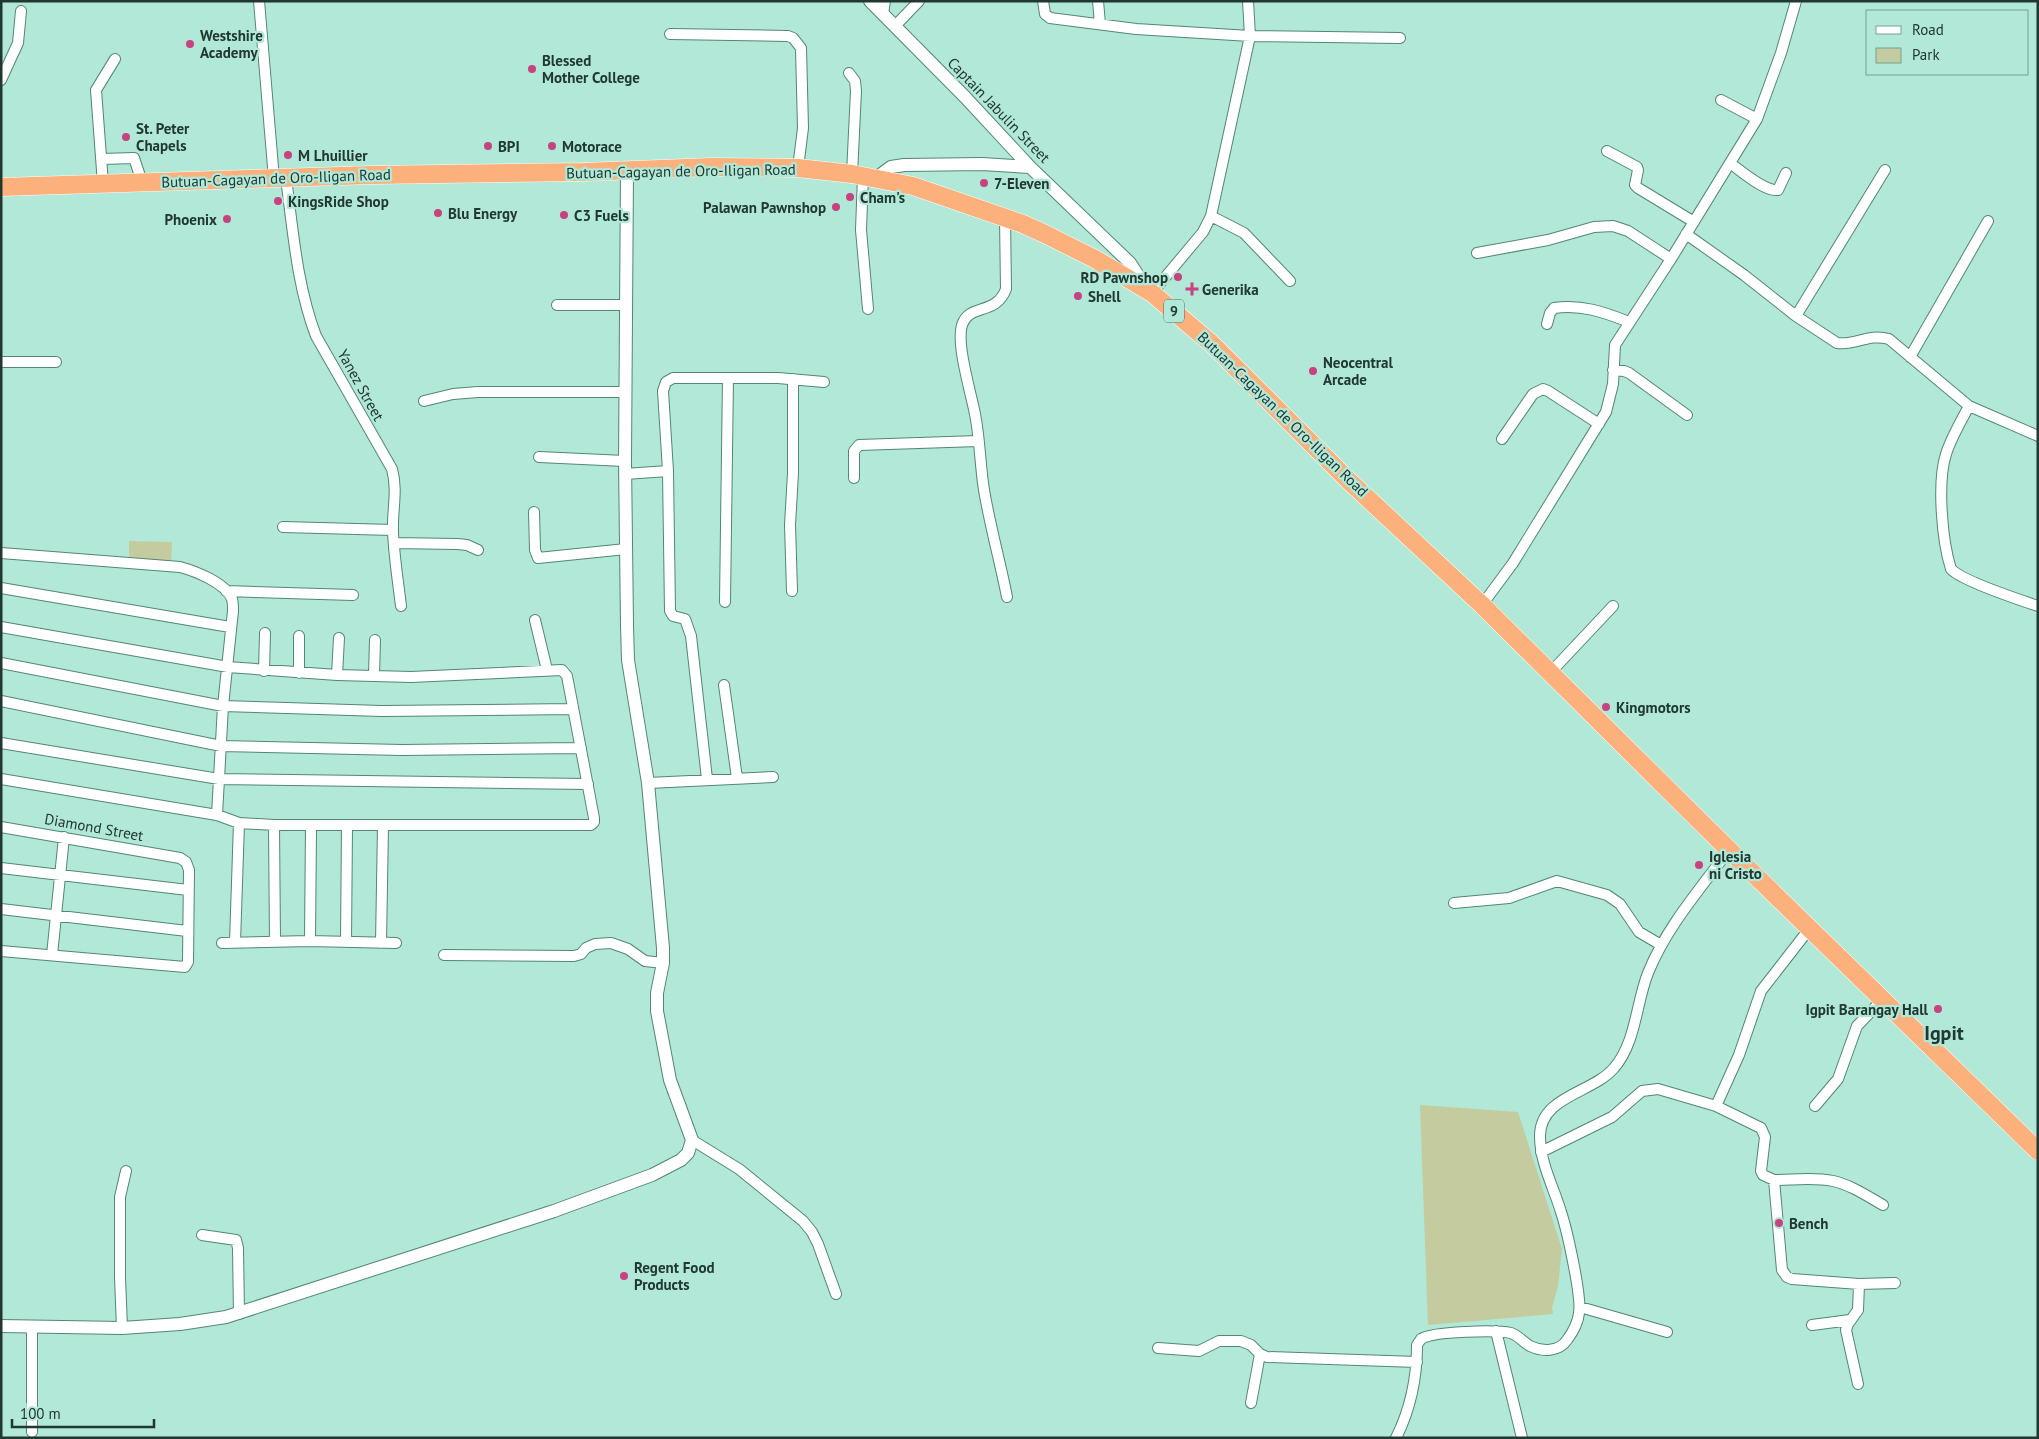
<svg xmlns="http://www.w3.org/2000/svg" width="2039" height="1439" viewBox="0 0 2039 1439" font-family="'PT Sans',sans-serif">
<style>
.green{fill:#c4cb9f}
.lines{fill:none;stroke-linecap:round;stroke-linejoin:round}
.minor-casing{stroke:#528678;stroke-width:12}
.tertiary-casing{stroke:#528678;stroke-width:14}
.trunk-casing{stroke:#fff;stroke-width:19}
.minor{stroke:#fff;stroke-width:10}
.tertiary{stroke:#fff;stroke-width:12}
.trunk{stroke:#fcb07b;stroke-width:18}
.poi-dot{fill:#c84181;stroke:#b1e8d8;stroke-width:2}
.labels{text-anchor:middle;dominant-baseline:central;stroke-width:4.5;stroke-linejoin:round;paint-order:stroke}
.shield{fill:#b1e8d8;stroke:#4c6c63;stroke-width:1}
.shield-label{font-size:14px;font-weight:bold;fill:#213731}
.poi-label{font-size:15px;font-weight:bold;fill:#213731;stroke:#b1e8d8;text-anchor:start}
.street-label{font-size:15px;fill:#213731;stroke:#b1e8d8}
.district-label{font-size:20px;font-weight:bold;fill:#213731;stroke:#b1e8d8}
</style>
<rect width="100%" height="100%" fill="#b1e8d8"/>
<path class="green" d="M129,541l43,1 -1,22 -42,-1z
M1420,1105l98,7 44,137 -4,37 -6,22 1,6 -125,11z"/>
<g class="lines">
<defs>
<path id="minor" d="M259,1l15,178
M1043,1l2,13 5,4 86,11 114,7 150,2
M1098,1l2,23
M883,14l2,-13
M895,26l24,-25
M670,34l118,2 5,2 8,10 2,80 -5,40
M849,73l6,8 1,10 -4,83
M1,80l17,-37 3,-32
M1721,100l36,19
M1607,151l30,16 1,3 -3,15 3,3 56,34
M102,159l32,-1 8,24
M1730,163c11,8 35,29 48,27l8,-17
M863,176l-2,54 7,79
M286,178c7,53 11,108 30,158l76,133c6,22 0,41 1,63 1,24 5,49 8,74
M103,184l-7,-94 19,-31
M1211,216l33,17 46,48
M1005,218l1,71c-10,27 -37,14 -44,36 -6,19 9,68 13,89 5,25 5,51 9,76 6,36 16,71 23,107
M1686,234l58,41 52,41 41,27c18,3 31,-10 52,-4l80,67 69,30
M1477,253l71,-13 46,-13 19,-1 15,5 43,28
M1152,293l51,-61 8,-16 39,-180 -2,-35
M557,305h69
M1796,316l89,-146
M1547,324l3,-11 4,-5c27,-4 50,4 75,14
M1910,357l78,-136
M1,362h55
M1613,370l11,1 5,2 58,42
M424,401l29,-7 25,-2h147
M1969,406c-8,15 -18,32 -23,48 -9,28 -4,87 5,115 11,12 69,31 87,37
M1502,439l31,-45 10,-5 5,2 51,33
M539,457l86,4
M625,474l43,-3
M854,478v-27l5,-6 119,-4
M534,512l1,38 3,8 88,-9
M283,527l110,3
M394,543l63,1 10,1 11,5
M1,553l179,14c15,4 46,16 52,32 1,3 1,8 1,12l-10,95 -6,109
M1,588l229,39
M226,591l127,4
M792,591l-2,-66 3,-52v-94
M725,602l3,-224
M1482,605l31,-42 93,-151 7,-28 2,-39 56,-86 86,-140 24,-66 15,-52
M535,620l12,50
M1,627l227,40 109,8 74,2 151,-7 5,6 27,142v4l-3,3h-317l-35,-2 -22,-8 -216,-36
M1,663l222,43 159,5 191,-2
M264,671l1,-38
M299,673v-37
M1550,673l63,-67
M337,675l2,-37
M374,675l1,-35
M724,685l13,93
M1,701l220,45 181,4 179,-2
M1,743l218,36 369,5
M707,779l-16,-143 -6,-17 -12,-3 -3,-5 -2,-140 -5,-80 3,-9 7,-4h105l46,4
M648,783l125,-6
M274,825l1,117
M1,827l179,31 6,4 3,8 -1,92 -3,5 -184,-16
M1,868l187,22
M1454,903l55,-5 48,-17 50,14 13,9 19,28 22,13
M1,909l186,22
M310,941l1,-115
M235,942l4,-119
M346,942l1,-116
M222,943l88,-2 86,2
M381,943l2,-117
M52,955l12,-118
M444,955l130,1 7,-2 5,-6 9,-4 16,-1 17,6 17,12 18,2
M1716,1106l23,-51 22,-64 49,-63
M1815,1106l23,-27 19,-53 26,-27
M692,1140l47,29 64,52 9,11 6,12 18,50
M1541,1152l71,-35 30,-26 16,-2 58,17 45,22 4,9 -4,34 2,4 11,5c19,0 40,-3 59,1 18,4 34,15 50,24
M1774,1180l8,90 5,7 5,2 67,5 36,-1
M202,1235l34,5 2,8 1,66
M1580,1307l87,25
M1812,1325l38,-5
M122,1328l-2,-51v-80l6,-26
M1496,1331l26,107
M1158,1348l41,3 20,-10h22l10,4 9,9 7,3 150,5
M1858,1384l-12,-54 2,-6 10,-14 1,-26
M1251,1403l9,-49
M32,1432v-106
M1396,1438c14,-28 21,-61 21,-93 0,0 4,-6 4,-6 12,-8 76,-9 90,-6 8,3 12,9 19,13 12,6 29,6 37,-6 6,-8 11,-18 12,-27 3,-16 -12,-83 -18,-101 -7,-24 -21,-49 -21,-76 0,-40 53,-43 74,-68 22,-25 22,-65 34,-95 18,-45 52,-84 81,-123"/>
<path id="tertiary" d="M870,1l95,96 65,70 100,96 9,14 2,9
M876,178l15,-11 13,-2 78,-1 48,3
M1,1326l121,2 58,-4 46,-7 328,-106 98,-36 29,-15 7,-7 4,-13 -22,-60 -13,-69v-18l6,-30v-15l-15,-165 -20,-123 -1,-35 -2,-164 2,-291"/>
<path id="trunk" d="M1,187l371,-12 212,-3 127,-5 87,1 54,6 61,12 110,38 22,10 50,25 57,34 60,51 136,136 134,125 247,245 309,301"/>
</defs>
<use href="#minor" class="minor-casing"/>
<use href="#tertiary" class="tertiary-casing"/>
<use href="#trunk" class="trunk-casing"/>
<use href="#minor" class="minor"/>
<use href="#tertiary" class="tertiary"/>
<use href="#trunk" class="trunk"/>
</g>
<g class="poi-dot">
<circle cx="190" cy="44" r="5"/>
<circle cx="532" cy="69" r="5"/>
<circle cx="126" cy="137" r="5"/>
<circle cx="488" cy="146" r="5"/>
<circle cx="552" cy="146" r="5"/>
<circle cx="288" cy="155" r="5"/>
<circle cx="984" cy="183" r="5"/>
<circle cx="850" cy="197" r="5"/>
<circle cx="278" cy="201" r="5"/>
<circle cx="836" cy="207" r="5"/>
<circle cx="438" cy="213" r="5"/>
<circle cx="564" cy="215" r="5"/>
<circle cx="227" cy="219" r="5"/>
<circle cx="1178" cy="277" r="5"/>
<path d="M1189.5 281.5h5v5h5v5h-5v5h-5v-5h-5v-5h5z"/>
<circle cx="1078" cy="296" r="5"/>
<circle cx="1313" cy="371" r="5"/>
<circle cx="1606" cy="707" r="5"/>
<circle cx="1699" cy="865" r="5"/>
<circle cx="1938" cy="1009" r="5"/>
<circle cx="1779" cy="1223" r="5"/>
<circle cx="624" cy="1276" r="5"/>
</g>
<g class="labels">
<rect class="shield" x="1164" y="299.5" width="20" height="23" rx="4"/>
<g class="shield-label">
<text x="1174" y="311">9</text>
</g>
<g class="poi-label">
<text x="200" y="35">Westshire<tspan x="200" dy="17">Academy</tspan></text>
<text x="542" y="60">Blessed<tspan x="542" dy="17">Mother College</tspan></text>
<text x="136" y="128">St. Peter<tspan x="136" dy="17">Chapels</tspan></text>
<text x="498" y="146">BPI</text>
<text x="562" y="146">Motorace</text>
<text x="298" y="155">M Lhuillier</text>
<text x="994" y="183">7-Eleven</text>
<text x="860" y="197">Cham's</text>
<text x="288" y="201">KingsRide Shop</text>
<text x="826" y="207" text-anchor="end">Palawan Pawnshop</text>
<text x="448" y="213">Blu Energy</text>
<text x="574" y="215">C3 Fuels</text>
<text x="217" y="219" text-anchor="end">Phoenix</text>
<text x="1168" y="277" text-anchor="end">RD Pawnshop</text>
<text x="1202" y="289">Generika</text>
<text x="1088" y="296">Shell</text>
<text x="1323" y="362">Neocentral<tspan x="1323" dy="17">Arcade</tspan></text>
<text x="1616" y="707">Kingmotors</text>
<text x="1709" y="856">Iglesia<tspan x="1709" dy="17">ni Cristo</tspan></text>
<text x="1928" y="1009" text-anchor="end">Igpit Barangay Hall</text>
<text x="1789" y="1223">Bench</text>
<text x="634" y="1267">Regent Food<tspan x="634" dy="17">Products</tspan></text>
</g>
<g class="street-label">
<text transform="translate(999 110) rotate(46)">Captain Jabulin Street</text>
<text transform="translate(681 171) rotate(-1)">Butuan-Cagayan de Oro-Iligan Road</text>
<text transform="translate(276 178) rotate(-2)">Butuan-Cagayan de Oro-Iligan Road</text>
<text transform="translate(361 385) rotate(61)">Yanez Street</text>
<text transform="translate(1283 414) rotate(44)">Butuan-Cagayan de Oro-Iligan Road</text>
<text transform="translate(94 827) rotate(10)">Diamond Street</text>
</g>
<g class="district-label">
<text x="1944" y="1033">Igpit</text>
</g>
</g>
<rect width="2039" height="1439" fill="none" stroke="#213731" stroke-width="5"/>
<rect x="1866" y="10" width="162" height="65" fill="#b1e8d8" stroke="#77a195"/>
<rect x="1876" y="26" width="25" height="8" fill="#ffffff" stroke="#77a195"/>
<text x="1912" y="35" font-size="15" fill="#213731">Road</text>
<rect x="1876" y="48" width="25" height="15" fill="#c4cb9f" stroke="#77a195"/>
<text x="1912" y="60" font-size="15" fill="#213731">Park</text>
<path d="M12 1419v8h142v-8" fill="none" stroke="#213731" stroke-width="2.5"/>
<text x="20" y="1419" font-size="15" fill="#213731" stroke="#b1e8d8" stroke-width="4" paint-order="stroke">100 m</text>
</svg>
